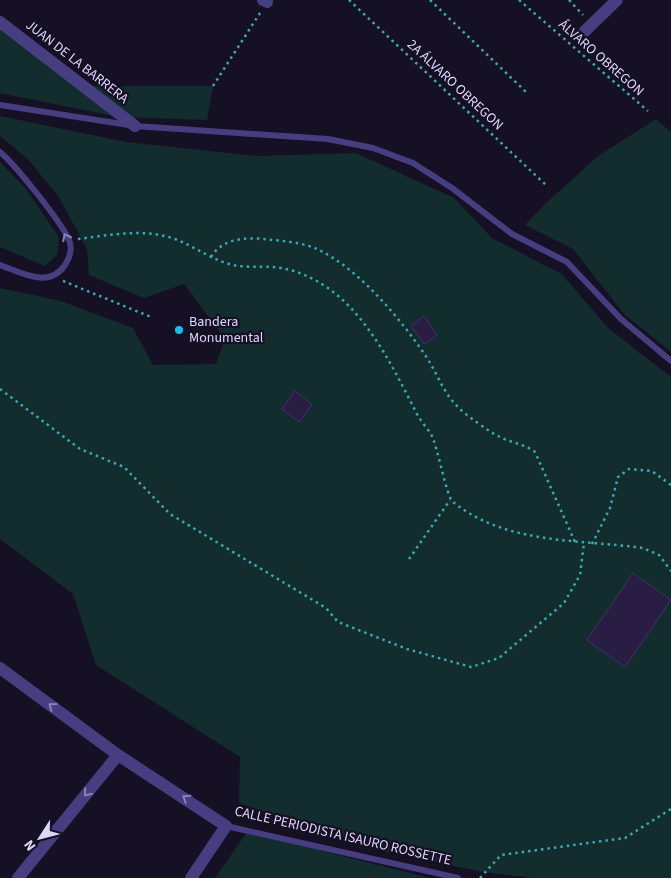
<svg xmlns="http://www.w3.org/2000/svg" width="671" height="878" viewBox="0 0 671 878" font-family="'Source Sans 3',sans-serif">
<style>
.green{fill:#132c2e}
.building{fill:#291d44;stroke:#44306f}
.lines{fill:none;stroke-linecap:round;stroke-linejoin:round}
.path{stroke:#36abb1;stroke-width:2.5;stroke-dasharray:2.5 4;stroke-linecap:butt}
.service{stroke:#473e81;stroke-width:6}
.minor{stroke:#473e81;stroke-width:12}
.oneway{stroke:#8b82b9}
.poi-dot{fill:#0dc2f1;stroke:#161024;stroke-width:2}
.labels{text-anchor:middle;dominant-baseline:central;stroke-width:4.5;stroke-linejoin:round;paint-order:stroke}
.street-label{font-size:14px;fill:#ded6fd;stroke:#161024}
.poi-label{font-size:14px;fill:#ded6fd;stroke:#161024;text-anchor:start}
</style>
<rect width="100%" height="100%" fill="#161024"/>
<path class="green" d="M0,27l77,59h136l-6,34 -89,-3 -118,-24z
M0,116l126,26 131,14 99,-3 98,45 38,40 70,36 46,54 63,49v501h-140l-53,-7 -110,-23 -129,-45 1,-46 -144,-92 -23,-71 -73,-55v-251l61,13 72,27 20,37 63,-1 9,-25 -41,-55 -40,14 -55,-23 -2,-26 -29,-53 -30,-37 -28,-23z
M656,119l15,13v220l-47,-38 -51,-65 -48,-24 20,-21 53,-48z
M0,162l26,27 33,48 -2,18 -12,11 -45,-19z
M247,832l183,46h-215z"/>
<path class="building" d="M424,316l13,19 -13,9 -13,-18z
M295,391l17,14 -13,17 -17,-13z
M633,573l38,27 -46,67 -38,-27z"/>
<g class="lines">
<path class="path" d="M349,0l198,186
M430,0l97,93
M519,0l129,111
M569,0l14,15
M213,86l47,-73
M78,239c32,-4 66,-11 97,0 18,7 33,18 51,24 19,7 41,1 60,6 68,16 101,87 130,143 4,8 10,15 15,22 7,13 15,62 22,68 54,43 125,37 190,46l16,7 12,16
M211,257c11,-18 33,-20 53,-18 17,2 38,3 53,10 42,20 82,68 108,106 12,17 17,36 32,51 6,7 35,28 43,31 12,6 24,7 35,15l40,90
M63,281l88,36
M0,389l80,60 44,18 46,47 156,94 12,14 69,27 64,18 28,-9 65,-55 16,-28 4,-32
M592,544l18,-36 8,-31 11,-8 23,2 19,14
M409,559l41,-59
M480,878l21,-23 124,-17 46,-29"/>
<path class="service" d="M0,105l135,21 193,13 45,9 40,15 39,25 60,46 55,28 54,57 50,42
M0,152c14,11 62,71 69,88 4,9 1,17 -4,25 -16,24 -43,8 -65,0
M226,826l232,52"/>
<path class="minor" d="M263,0l4,2
M0,22l135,104
M584,32l33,-32
M0,668l118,87 108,71 -35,52
M18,878l100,-123"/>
</g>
<defs><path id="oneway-chevron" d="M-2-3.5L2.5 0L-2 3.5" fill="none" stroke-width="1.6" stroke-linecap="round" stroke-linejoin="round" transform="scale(1.25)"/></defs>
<g class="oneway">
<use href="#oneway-chevron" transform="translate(66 237) rotate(-117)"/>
<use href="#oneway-chevron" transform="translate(52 706) rotate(-144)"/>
<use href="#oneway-chevron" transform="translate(87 793) rotate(129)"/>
<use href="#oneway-chevron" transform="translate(186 798) rotate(-147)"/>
</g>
<circle class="poi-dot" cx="179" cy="330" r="5"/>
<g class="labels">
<g class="street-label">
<text transform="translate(601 58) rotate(41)">ÁLVARO OBREGON</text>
<text transform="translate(77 62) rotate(38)">JUAN DE LA BARRERA</text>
<text transform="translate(455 85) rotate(43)">2A ÁLVARO OBREGON</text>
<text transform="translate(343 836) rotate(13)">CALLE PERIODISTA ISAURO ROSSETTE</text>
</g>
<g class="poi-label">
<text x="189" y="322">Bandera<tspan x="189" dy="16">Monumental</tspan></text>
</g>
</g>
<g transform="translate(40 838) rotate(234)" stroke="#161024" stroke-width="4" paint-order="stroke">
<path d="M0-4L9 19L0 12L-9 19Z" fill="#ded6fd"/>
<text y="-8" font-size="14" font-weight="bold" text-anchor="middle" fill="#ded6fd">N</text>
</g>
</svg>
